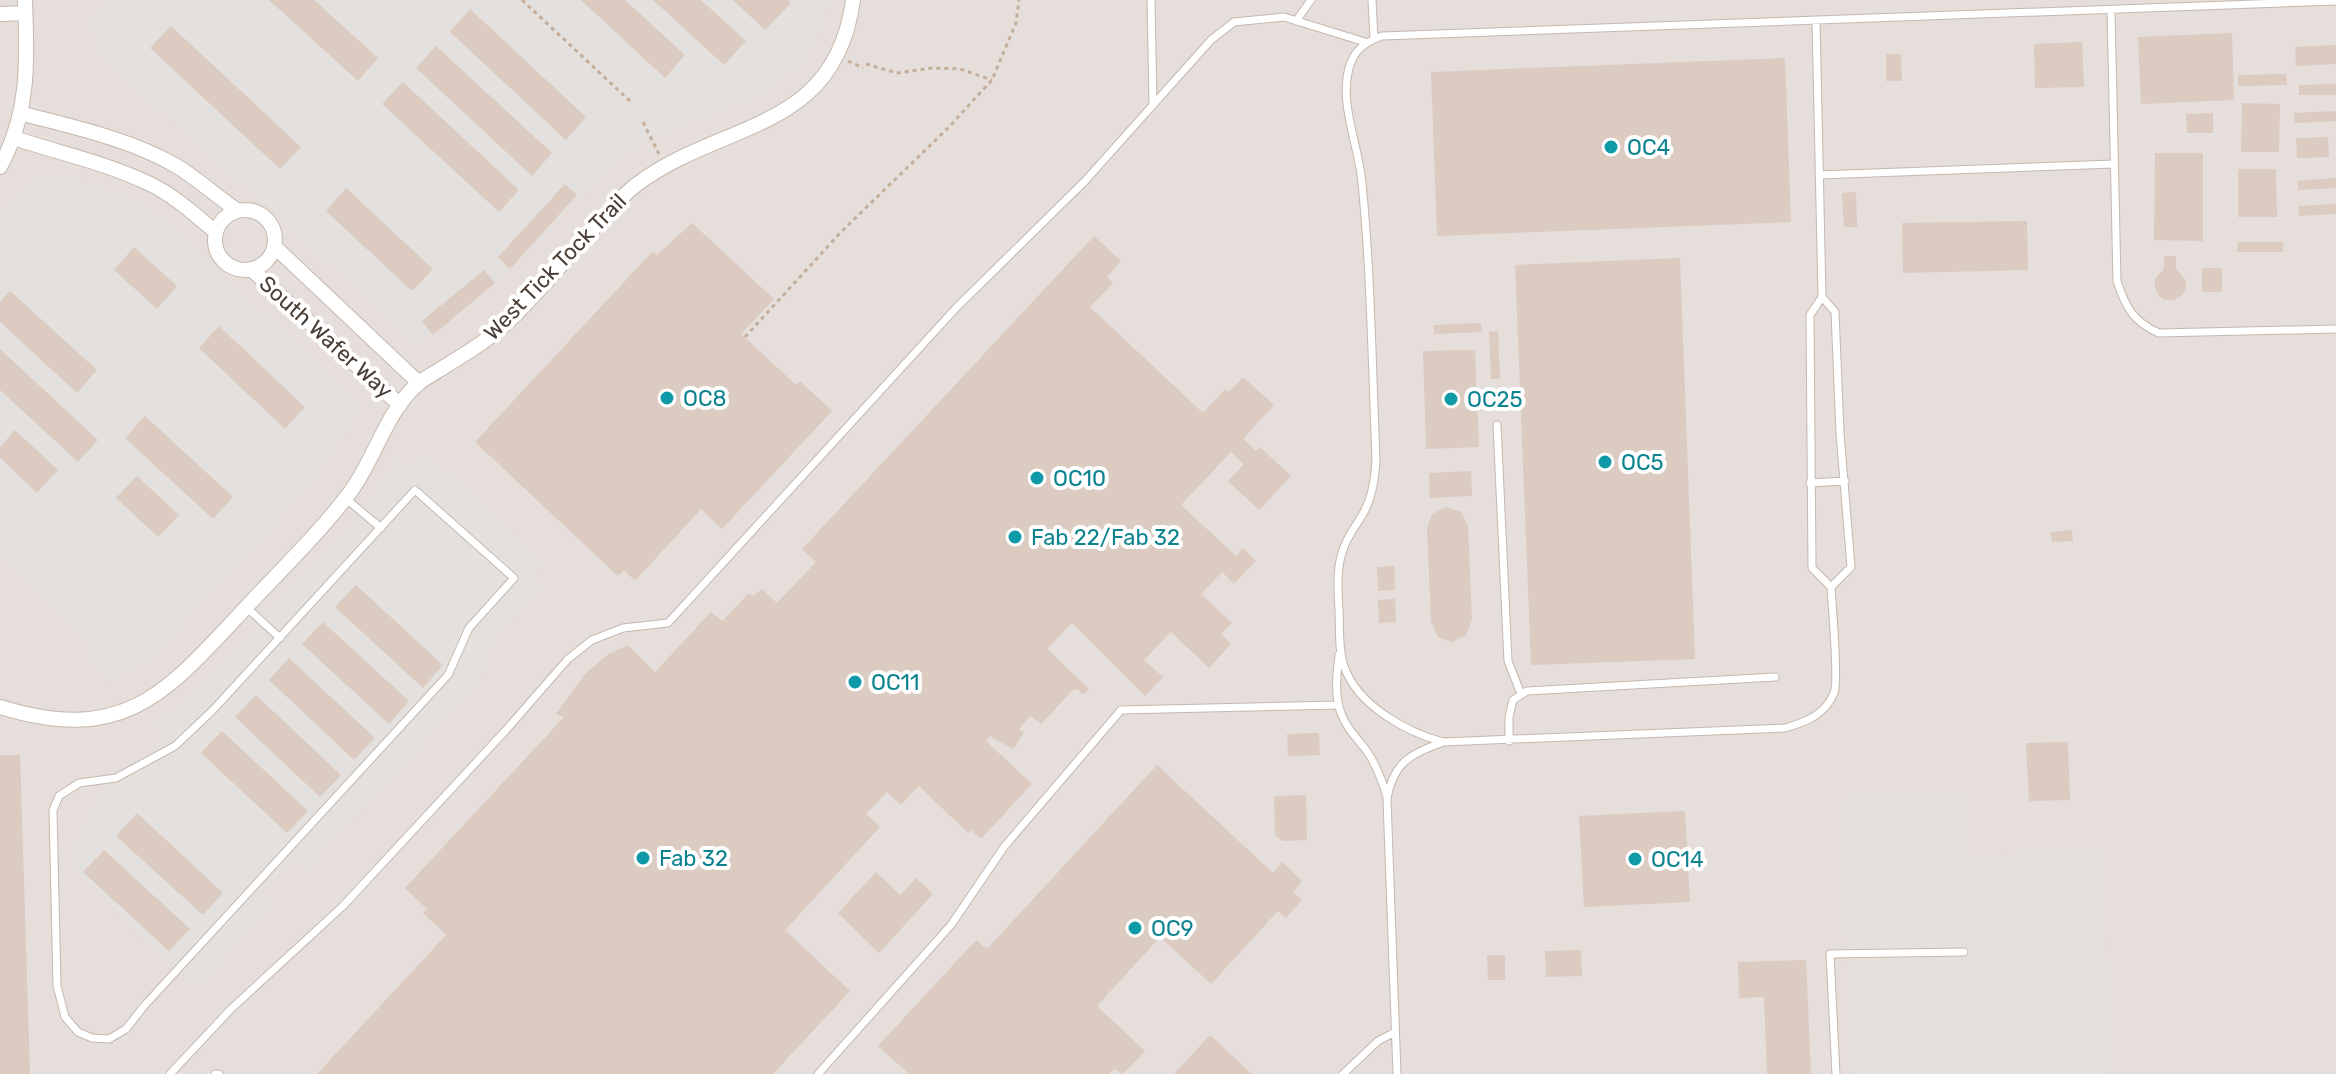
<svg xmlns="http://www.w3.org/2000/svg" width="2336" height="1074" viewBox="0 0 2336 1074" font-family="Rubik,sans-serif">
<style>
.industrial{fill:#e5deda}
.parking{fill:#e3e0dd}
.building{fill:#dbcbc0}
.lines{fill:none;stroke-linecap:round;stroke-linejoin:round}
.service-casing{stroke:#c5b8ad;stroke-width:9}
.minor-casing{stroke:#c5b8ad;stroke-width:16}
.path{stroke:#c4ae9b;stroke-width:3;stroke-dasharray:4 4;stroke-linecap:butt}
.service{stroke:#fff;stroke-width:7}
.minor{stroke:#fff;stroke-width:14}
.culture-dot{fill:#0f9aa8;stroke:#fff;stroke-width:3}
.labels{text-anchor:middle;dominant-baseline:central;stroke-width:8;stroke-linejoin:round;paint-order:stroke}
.culture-label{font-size:22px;fill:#0d838f;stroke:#fff;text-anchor:start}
.street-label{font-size:22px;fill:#4a3e36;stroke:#fff}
</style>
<rect width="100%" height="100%" fill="#f5efe9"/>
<path class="industrial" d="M0,0h2336v1074h-2336z"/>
<path class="parking" d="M110,0h716l-3,21 -21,38 -35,32 -120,46 -39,30 -76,80 -57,52 -34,29 -23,14 -322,-292 -2,-33z
M52,175l83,25 15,11 208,191 -10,25 -36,53 -47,53 -119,128 -39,20 -17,-29 7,-7 -97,-96v-332l30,-34z
M425,455l115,105v5l-10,12 10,10 -44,48 -8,11 -7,26 -10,17 -165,178 -10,-9 -3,2 -33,35 11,10 -75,81 -123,-117 2,-20 30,-66 24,-12 35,-29 -8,-20 32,-20 168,-181 18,-21 23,-41 14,10z
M1966,795l2,62 133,-5 8,222h-257l-10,-275z"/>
<path class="building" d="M269,0h45l64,58 -20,23z
M581,0h44l60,55 -20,23z
M653,0h48l45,41 -22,24z
M733,0h55l3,3 -26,27z
M470,9l116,108 -20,23 -116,-108z
M171,26l130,121 -21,22 -130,-121z
M2232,33l2,67 -93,4 -3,-67z
M2082,42l2,45 -49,1 -1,-44z
M2336,45v19l-40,2 -1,-19z
M436,46l116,107 -20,23 -116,-108z
M1886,54h15l1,27h-16z
M1785,58l6,164 -354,14 -6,-164z
M2286,74l1,11 -49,1v-11z
M403,82l116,108 -20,22 -117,-108z
M2336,84v11h-37v-10z
M2242,103l38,1 -1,48h-38z
M2336,111v10l-41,2 -1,-10z
M2213,113v20h-26l-1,-19z
M2328,137l1,20 -32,1 -1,-20z
M2155,153h48v88l-49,-1z
M2238,169h38l1,48h-39z
M2336,178v10l-38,2v-9z
M565,184l12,11 -67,74 -12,-12z
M346,188l87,81 -21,22 -86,-80z
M1856,192l1,35h-13l-2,-34z
M2336,204v10l-37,2 -1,-10z
M2027,221l1,49 -125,3 -1,-50z
M692,223l82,76 -33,35 55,51 4,-4 32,30 -110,118 -21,-20 -66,72 -11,-11 -6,6 -143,-134 178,-191 4,4z
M1094,236l27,25 -14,16 6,6 -23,24 113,106 22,-24 4,3 14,-15 31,28 -31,34 13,12 4,-4 31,29 -32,34 -31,-29 16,-17 -13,-12 -50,53 55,51 7,-8 13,13 -22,23 -12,-12 -21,22 31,29 -11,11 10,10 -22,24 -38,-36 -27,28 19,17 -18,19 -73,-73 -25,26 42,40 -6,6 -5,-6 -5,1 -32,34 -11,-8 -11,13 5,4 -11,16 -23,-13 -4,5 46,43 -51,55 -10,-9 -3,3 -49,-47 -18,19 -14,-13 -21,22 14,13 -95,103 65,61 -77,83h-456l129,-139 -23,-22 4,-4 -22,-21 159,-171 -8,-3 29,-40 22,-19 21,-10 27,27 56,-60 11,9 27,-28 4,3 9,-7 15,14 39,-41 -14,-13z
M2238,242h45v10h-46z
M134,247l43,39 -20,23 -43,-39z
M2164,256h12v13l10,12v8l-5,7 -7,4h-9l-7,-5 -3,-8v-8l9,-10z
M1680,258l15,401 -164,6 -16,-400z
M2202,268h20v24h-20z
M484,270l11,13 -62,52 -11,-14z
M10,291l87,79 -20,23 -77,-71v-20z
M1481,323l1,9 -48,2v-9z
M219,326l86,81 -20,22 -86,-81z
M1498,331l2,48h-9l-2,-47z
M0,349l98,91 -20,22 -78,-72z
M1475,350l4,97 -53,2 -3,-98z
M145,416l88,81 -20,22 -88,-81z
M15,430l43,40 -21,23 -37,-35v-11z
M1471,471l1,25 -42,2 -1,-25z
M137,476l42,39 -21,22 -42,-39z
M1447,507l14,5 7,14 4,94 -6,15 -14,7 -14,-5 -7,-15 -4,-94 5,-14z
M2072,530l1,11 -21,1 -1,-10z
M1394,566l1,24 -17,1 -1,-24z
M356,585l87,80 -20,23 -88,-81z
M1395,599l1,23 -17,1 -1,-23z
M323,622l86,79 -20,23 -87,-80z
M289,658l86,80 -21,22 -85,-80z
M256,695l85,80 -21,22 -85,-80z
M222,731l86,80 -21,22 -86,-80z
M1319,733l1,22 -32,1 -1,-22z
M2068,742l2,58 -41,1 -3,-58z
M0,755h20l10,319h-30z
M1157,765l116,108 9,-11 20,19 -9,11 9,8 -16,18 -8,-7 -67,73 -51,-47 -63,69 48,45 -22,23 -9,-5 -5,5h-200l-31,-28 98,-106 11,9z
M1306,795l1,45 -24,1 -8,-6 -1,-39z
M1685,811l5,91 -106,5 -5,-91z
M137,813l86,80 -20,22 -87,-79z
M104,850l86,79 -21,22 -86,-79z
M876,872l24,23 16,-17 17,16 -54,59 -41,-40z
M1581,950l1,26 -36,1 -1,-26z
M1487,955h18v25h-17z
M1806,960l5,114h-44l-3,-77 -25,1 -1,-36z
M1210,1035l42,39h-78z"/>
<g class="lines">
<defs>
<path id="service" d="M1151,0l2,105
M1372,0l2,39
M2111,10l6,271c8,25 16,41 42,52l177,-4
M1816,20l6,277 13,15 5,121 11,134 -20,20c1,17 8,96 3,106 -9,22 -28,29 -49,35l-342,14c-37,-10 -86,-37 -99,-76 -6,-17 -4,-38 -5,-55 -1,-21 -3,-42 4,-61 4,-14 14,-25 21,-38 9,-17 11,-35 12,-54 -4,-91 -5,-184 -14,-275 -3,-37 -23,-78 -13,-115 5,-18 16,-26 33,-32l954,-35
M1296,21l15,-21
M1819,175l295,-11
M1822,297l-12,18 2,253 19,19
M1497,425l11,236 13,33
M1810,483l35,-2
M415,490l99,88 -45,50 -21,47 -304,331 -18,23 -17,10 -17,-1 -14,-6 -13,-15 -8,-31 -4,-176 6,-14 20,-13 37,-5 59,-32 38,-36z
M345,498l36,30
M246,607l34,31
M1339,655c-2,18 -5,40 2,58 5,15 16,25 25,37 10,14 16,30 21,47
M1509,741v-24l4,-17 14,-9 248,-14
M170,1074l61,-65 112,-103 163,-176 62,-71 24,-19 31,-12 45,-5 288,-315 129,-127 126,-141 23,-18 50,-5 81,25
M215,1074h4
M818,1074l133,-149 53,-78 117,-137 218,-5
M1343,1074l35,-33 17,-9
M1397,1074l-10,-275c6,-35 22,-45 54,-56
M1836,1074l-6,-120 134,-2"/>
<path id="minor" d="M0,14l25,-1
M20,113c52,14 106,25 153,51 23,13 43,32 65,47
M14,138c45,15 93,25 136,46 25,12 45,31 66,48
M0,167c30,-56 27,-105 25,-167
M215 240a30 30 0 1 1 60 0a30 30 0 1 1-60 0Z
M274,246l145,137
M251,269l149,136
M0,707c129,40 170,-19 251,-105 33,-35 68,-69 97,-107 27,-34 37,-84 71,-112 6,-5 14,-9 20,-13 26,-16 52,-31 74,-53 28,-28 54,-59 81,-89 14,-14 26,-31 42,-43 85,-65 199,-51 217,-185"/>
</defs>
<use href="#service" class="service-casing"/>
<use href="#minor" class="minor-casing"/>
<path class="path" d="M522,0l111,104
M848,61l15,7
M866,64l31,9 35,-5 28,1 32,11
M643,122l16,32
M745,337l96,-105 107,-104 44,-48 24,-57 3,-23"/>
<use href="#service" class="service"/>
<use href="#minor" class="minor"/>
</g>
<g class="culture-dot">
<circle cx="1611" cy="147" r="8"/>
<circle cx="667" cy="398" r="8"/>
<circle cx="1451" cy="399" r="8"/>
<circle cx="1605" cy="462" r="8"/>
<circle cx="1037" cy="478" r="8"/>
<circle cx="1015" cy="537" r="8"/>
<circle cx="855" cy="682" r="8"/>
<circle cx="643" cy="858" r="8"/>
<circle cx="1635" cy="859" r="8"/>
<circle cx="1135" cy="928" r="8"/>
</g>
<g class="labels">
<g class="culture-label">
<text x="1627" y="147">OC4</text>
<text x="683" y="398">OC8</text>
<text x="1467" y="399">OC25</text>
<text x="1621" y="462">OC5</text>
<text x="1053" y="478">OC10</text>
<text x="1031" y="537">Fab 22/Fab 32</text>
<text x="871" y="682">OC11</text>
<text x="659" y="858">Fab 32</text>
<text x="1651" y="859">OC14</text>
<text x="1151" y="928">OC9</text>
</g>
<g class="street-label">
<text transform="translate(555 267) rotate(-46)">West Tick Tock Trail</text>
<text transform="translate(326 337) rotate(42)">South Wafer Way</text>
</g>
</g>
</svg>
